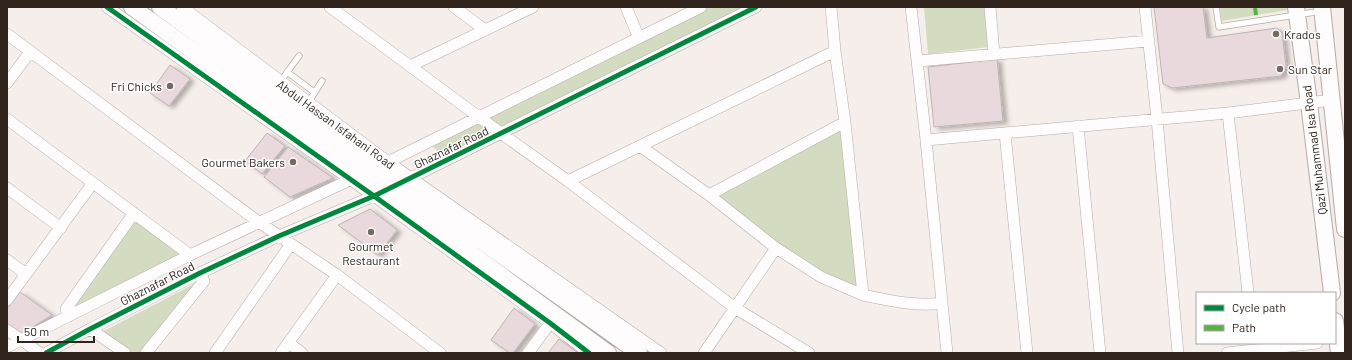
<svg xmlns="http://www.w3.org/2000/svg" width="1352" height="360" viewBox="0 0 1352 360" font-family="Barlow,sans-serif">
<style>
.green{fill:#d3dbc0}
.building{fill:#e9d9dd;stroke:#beb4b5;filter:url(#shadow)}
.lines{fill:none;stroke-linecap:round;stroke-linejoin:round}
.lane-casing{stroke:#b5aba6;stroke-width:7}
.street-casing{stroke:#b5aba6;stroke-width:12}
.secondary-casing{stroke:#b5aba6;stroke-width:18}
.lane{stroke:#fefcfc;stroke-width:5.5}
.street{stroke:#fefcfc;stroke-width:11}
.secondary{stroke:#fefcfc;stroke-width:16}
.quiet{stroke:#56b245;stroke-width:4;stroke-dasharray:8 4;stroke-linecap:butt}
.cycleway-casing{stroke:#fefefe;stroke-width:8}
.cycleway{stroke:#00873e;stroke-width:5}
.poi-dot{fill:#756a63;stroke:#fefefe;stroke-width:1.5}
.labels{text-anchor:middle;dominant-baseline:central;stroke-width:3;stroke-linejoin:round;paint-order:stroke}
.poi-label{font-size:12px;fill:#2f231b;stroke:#fefefe;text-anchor:start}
.street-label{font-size:12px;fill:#2f231b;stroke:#fefefe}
</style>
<defs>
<filter id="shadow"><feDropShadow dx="4.5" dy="2.5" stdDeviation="2" flood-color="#0004"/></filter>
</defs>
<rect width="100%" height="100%" fill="#f6eeea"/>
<path class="green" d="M701,7h51l-303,152 -23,-17z
M924,7h61l4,40 -61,7z
M1220,7h73v2l-71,12z
M845,122l18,173 -42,-18 -112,-82z
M133,218l46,37 -96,50h-10z
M202,280l-62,73h-11l-29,-20z"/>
<path class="building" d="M1154,7h49l4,31 70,-10 5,5 4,33 -5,10 -109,12 -9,-4z
M997,59l6,62 -69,6 -6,-60z
M170,65l20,14 -21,27 -19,-13z
M267,133l18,13 -23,28 -17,-13z
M288,147l45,31 -43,19 -26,-20z
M370,209l27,21 -19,25 -40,-30z
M20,292l32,23 -31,19 -14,-10v-15z
M514,308l21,16 -22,29h-3l-19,-13z
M559,339l19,14h-30z"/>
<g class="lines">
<defs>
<path id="lane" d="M1216,7l3,20 103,-16
M287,72l27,20
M280,82l19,-26
M308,103l14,-22"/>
<path id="street" d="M107,7l267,189 176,127 39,30
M182,7l206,155 273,191
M330,7l172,127 66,47 167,127 74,45
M454,7l31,23
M626,7l13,31
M911,7l15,133 21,213
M990,7l4,47
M1145,7l12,112 21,234
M7,34l253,189 77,52 103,78
M918,61l231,-20
M410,66l123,-59
M7,83l23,-31
M1228,113l20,180
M7,119l183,136
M1078,126l22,227
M1005,133l22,220
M926,140l302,-27 104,-13
M640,146l69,49 67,53 45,29 42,18 -18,-173 -10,-71 -4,-44
M568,181l267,-130
M7,188l54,40
M709,195l136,-73
M7,260l19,14
M863,295c25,5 53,12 79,8
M7,300l86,-117
M69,316l-3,-7 68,-96
M90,329l35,24
M7,330l33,23
M289,343l13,10
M7,347l183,-92 198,-93 313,-155
M46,353l44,-24 110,-56 79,-37 95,-40 382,-189
M146,353l58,-72 -4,-8
M215,353l76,-109
M281,353l56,-78
M528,353l26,-35
M704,353l72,-105
M1227,353l90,-10"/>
<path id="secondary" d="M132,7l476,346
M160,7l217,160 262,186
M1296,7l13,96 23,190
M1322,7l23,222
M1335,321l4,32"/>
</defs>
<use href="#lane" class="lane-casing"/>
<use href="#street" class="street-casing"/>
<use href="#secondary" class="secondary-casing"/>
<use href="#lane" class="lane"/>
<use href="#street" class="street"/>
<use href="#secondary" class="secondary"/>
<path class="quiet" d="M1255,7l1,8"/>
<defs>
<path id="cycleway" d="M107,7l267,189 176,127 39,30
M46,353l44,-24 110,-56 79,-37 95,-40 382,-189"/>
</defs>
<use href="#cycleway" class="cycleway-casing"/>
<use href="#cycleway" class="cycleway"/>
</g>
<g class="poi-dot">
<circle cx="1276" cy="34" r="4"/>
<circle cx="1280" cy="69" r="4"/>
<circle cx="170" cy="86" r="4"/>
<circle cx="293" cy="162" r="4"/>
<circle cx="371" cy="232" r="4"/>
</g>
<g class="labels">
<g class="poi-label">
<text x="1284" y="34">Krados</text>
<text x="1288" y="69">Sun Star</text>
<text x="162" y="86" text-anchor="end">Fri Chicks</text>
<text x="285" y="162" text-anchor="end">Gourmet Bakers</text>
<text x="371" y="246" text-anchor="middle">Gourmet<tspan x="371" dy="14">Restaurant</tspan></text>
</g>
<g class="street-label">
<text transform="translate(336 124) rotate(36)">Abdul Hassan Isfahani Road</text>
<text transform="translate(451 147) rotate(-26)">Ghaznafar Road</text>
<text transform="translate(1314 150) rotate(-97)">Qazi Muhammad Isa Road</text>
<text transform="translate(157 283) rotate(-27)">Ghaznafar Road</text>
</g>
</g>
<rect width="1352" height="360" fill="none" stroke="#2f231b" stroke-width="16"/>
<rect x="1196" y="292" width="140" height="52" fill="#fefefe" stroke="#aba6a3"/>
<rect x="1204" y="305" width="20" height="6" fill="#00873e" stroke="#aba6a3"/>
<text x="1232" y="312" font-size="12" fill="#2f231b">Cycle path</text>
<rect x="1204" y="325" width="20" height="6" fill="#56b245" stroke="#aba6a3"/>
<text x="1232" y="332" font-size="12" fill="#2f231b">Path</text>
<path d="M18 336v6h76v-6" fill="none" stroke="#2f231b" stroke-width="2"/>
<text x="24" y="336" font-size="12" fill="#2f231b" stroke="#fefefe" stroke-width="3" paint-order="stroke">50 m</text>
</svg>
